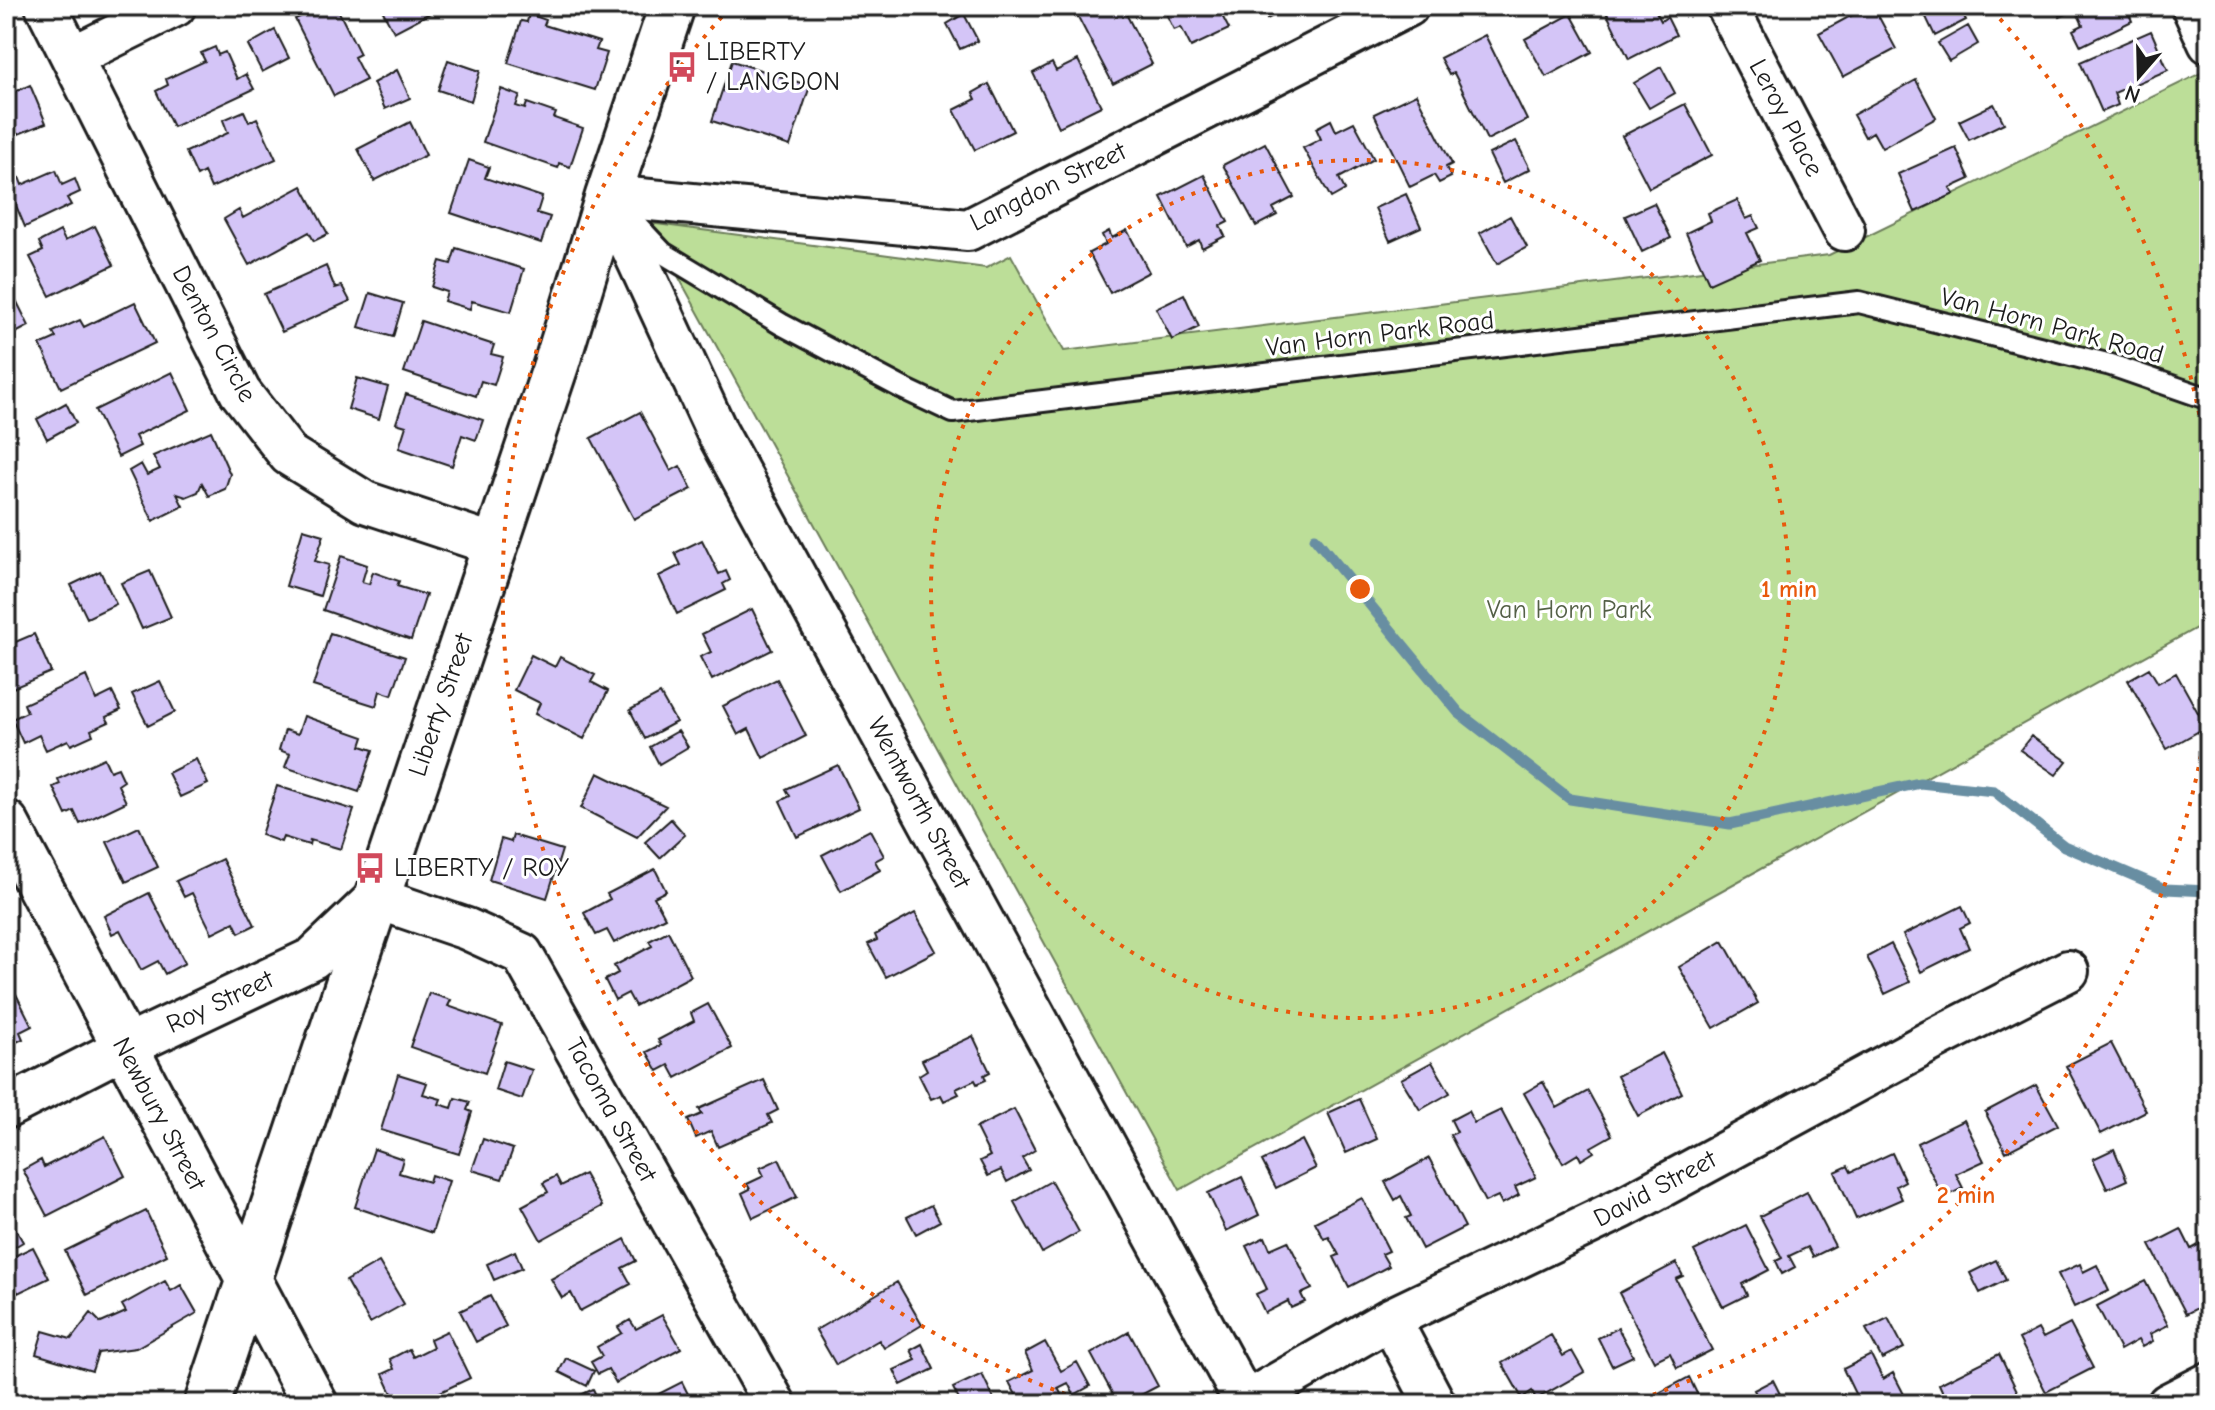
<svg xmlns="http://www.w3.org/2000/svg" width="2215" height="1410" viewBox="0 0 2215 1410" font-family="'Comic Neue',sans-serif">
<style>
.green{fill:#bcde98;stroke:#6c7d5a;stroke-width:2}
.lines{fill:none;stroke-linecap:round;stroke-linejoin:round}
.stream{stroke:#688ea2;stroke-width:11}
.building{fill:#d4c5f7;stroke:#1c1c1c;stroke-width:2}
.lane-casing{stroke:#1c1c1c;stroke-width:26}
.street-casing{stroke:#1c1c1c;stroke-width:46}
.secondary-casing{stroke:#1c1c1c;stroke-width:50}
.lane{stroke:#fff;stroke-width:20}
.street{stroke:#fff;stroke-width:40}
.secondary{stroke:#fff;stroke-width:44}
.ring{fill:none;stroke:#e8590c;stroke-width:4;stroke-dasharray:4 8}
.labels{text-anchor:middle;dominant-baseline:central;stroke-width:6;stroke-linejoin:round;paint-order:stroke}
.poi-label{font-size:26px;fill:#1c1c1c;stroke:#fff;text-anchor:start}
.street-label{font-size:26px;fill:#1c1c1c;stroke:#fff}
.park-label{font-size:26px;fill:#546047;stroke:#fff}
.centre{fill:#e8590c;stroke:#fff;stroke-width:4}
.ring-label{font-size:24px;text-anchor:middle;font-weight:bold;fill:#e8590c;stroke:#fff;stroke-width:6;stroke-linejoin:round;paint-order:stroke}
</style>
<rect width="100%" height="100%" fill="#fff"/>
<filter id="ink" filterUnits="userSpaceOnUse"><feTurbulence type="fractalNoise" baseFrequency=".0125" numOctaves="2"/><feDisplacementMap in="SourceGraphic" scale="16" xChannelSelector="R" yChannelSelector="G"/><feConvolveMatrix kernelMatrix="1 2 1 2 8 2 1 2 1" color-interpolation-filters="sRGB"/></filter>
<g filter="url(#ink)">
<path class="green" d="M2209,69v552l-1029,569 -531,-967 337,45 25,-13 53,96 765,-96z"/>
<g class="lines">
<path class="stream" d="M1315,538l144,175 111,86 160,25 190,-41 74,8 70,55 101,43 44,2"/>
</g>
<path class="building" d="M295,6h41l24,48 -6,3 12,23 -32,16 -39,-77 5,-2z
M380,6h49l3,6 -38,20z
M1094,6h28l30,58 -39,20 -36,-69z
M1166,6h51l12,23 -38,18 -10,-20 -7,3 -11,-23z
M1261,6h30l-24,13z
M1603,6h50l8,15 6,-4 9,18 -47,24z
M1869,6h4l23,43 -53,28 -24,-44z
M1943,6h16l7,14 -31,16 -10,-21z
M2049,6h90l2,3 -12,5 3,7 -51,25 -8,-16 10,-5 -7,-15 -16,7 -4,-8 -5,2z
M529,14l17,6 -2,5 55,17 -3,8 11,3 -12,37 -87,-27 13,-42 6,1z
M964,14l14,27 -18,8 -13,-25z
M1571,14l21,38 -46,25 -21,-38z
M1968,26l10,18 -29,17 -11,-18z
M275,30l14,28 -27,14 -14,-27z
M2151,31l17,39 -54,23 4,12 -16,7 -22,-50z
M1485,35l42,85 -40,20 -33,-67 -5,2 -9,-17z
M215,47l3,8 7,-3 12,27 9,-5 8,15 -81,38 -17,-36 12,-6 -2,-6 39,-18 -4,-8z
M448,60l32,11 -9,30 -33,-11z
M1078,60l23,46 -42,21 -26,-54 19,-10 4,8z
M732,61l78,25 -20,60 -78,-25z
M1661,67l14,26 -26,15 -15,-25z
M397,70l13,28 -25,11 -12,-26z
M1916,80l20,38 -54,30 -9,-16 -8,5 -12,-22z
M989,84l24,47 -38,19 -21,-40 22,-11 -3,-6z
M30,85l16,38 -40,16v-43z
M501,89l19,7 -4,10 9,3 2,-6 29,10 -2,5 29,10 -13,39 -11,-4 -1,5 -75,-26z
M1416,94l36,70 -6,3 5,10 -12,6 -5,-8 -24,12 -36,-73z
M1685,104l27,51 -63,33 -27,-52z
M1994,104l10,19 -35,17 -10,-19z
M244,111l5,11 8,-4 19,41 -65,29 -7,-16 -7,4 -11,-24 42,-19 -5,-13z
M1331,120l5,11 18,-9 20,37 -35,19 6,12 -14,8 -28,-50 18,-9 -5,-11z
M410,122l16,33 -52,26 -16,-32z
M1516,141l14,28 -27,14 -14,-29z
M1265,143l29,54 -21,11 4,7 -21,11 -33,-61z
M1956,148l14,31 -20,9 4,6 -39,18 -17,-38z
M469,160l20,7 -4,11 57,19 -5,16 13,4 -9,26 -90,-30z
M56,170l6,15 13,-6 5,13 -13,6 4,7 -46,22 -19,-45 13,-5 3,8z
M1204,175l24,47 -8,4 5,10 -23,12 -3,-8 -13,7 -25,-50z
M302,186l26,48 -14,7 -5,-9 -60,33 -25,-46 15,-9 4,8z
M1406,194l15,33 -31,14 -15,-33z
M1737,200l9,19 7,-3 6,12 -12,5 13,27 -51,23 -23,-50 25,-12 -3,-8z
M1654,203l17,35 -29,14 -17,-36z
M1510,216l17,31 -30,17 -17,-31z
M95,226l19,39 -64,31 -20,-39 13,-6 -4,-9 21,-11 5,10z
M1127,230l22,42 -39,21 -21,-40 17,-9 -4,-9 7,-4 3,7z
M456,248l68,21 -13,43 -39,-11 -2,8 -26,-8 3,-9 -15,-5 8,-26 11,3z
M326,266l9,22 7,-2 8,15 -68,31 -18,-38z
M370,293l33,10 -10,34 -34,-10z
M13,294l16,32 -23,12v-41z
M1184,294l15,33 -27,13 -16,-32z
M135,302l20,41 -94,45 -21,-43 16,-7 -3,-6 27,-12 4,7z
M421,321l73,24 -3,9 12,3 -9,28 -13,-4 -5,15 -72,-24z
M172,372l18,38 -55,26 5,10 -22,11 -23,-47z
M357,378l31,9 -9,32 -31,-10z
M406,394l77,26 -7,20 -14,-5 -10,31 -53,-18 7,-22 -10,-3z
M66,403l10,20 -29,16 -10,-20z
M640,412l31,59 9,-5 12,23 -58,30 -43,-81z
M211,431l19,43 -5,15 -16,7 -7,-13 -4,9 -12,5 -9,-3 6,12 -30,15 -24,-50 12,-7 6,11 13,-6 -7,-13z
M303,529l21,6 -9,26 14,4 -9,31 -34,-10z
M702,540l17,34 7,-3 4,9 -7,4 3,6 -49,24 -18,-38 22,-11 -6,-12z
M341,556l26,9 -5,17 7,2 4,-12 26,9 -2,5 29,9 -15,45 -88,-30z
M100,571l16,33 -29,14 -16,-33z
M150,571l21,46 -29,12 -21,-46z
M752,609l20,41 -60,30 -12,-23 11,-5 -9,-18z
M330,633l75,24 -13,38 -12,-4 -4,15 -63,-20z
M34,634l17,38 -38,16 -4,-9 -3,1v-34z
M531,655l24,12 5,-10 35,18 -4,7 17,9 -24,48 -49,-25 5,-11 -26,-13z
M2149,668l9,15 18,-10 30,54 -39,22 -39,-69z
M86,676l10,24 16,-8 9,18 -15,7 3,5 -18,8 2,5 -22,10 -3,-5 -22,10 -7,-15 -16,8 -11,-24 15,-7 -3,-8z
M777,679l29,57 -43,22 -14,-29 -11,6 -15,-29z
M160,681l15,31 -27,14 -16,-32z
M660,694l16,28 -31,17 -15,-29z
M304,716l60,21 -3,9 12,4 -14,42 -74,-25 5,-13 -11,-4 6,-20 13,4z
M678,731l10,16 -29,17 -9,-17z
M2031,736l36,25 -11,14 -36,-25z
M104,758l6,13 8,-3 6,13 -6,4 8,17 -46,22 -6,-13 -8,4 -13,-28 7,-3 -2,-5z
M196,759l12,25 -28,13 -12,-24z
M838,765l21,43 -62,29 -17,-36 10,-5 -4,-7z
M598,773l68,33 -29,31 -56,-29z
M277,786l77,24 -13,39 -31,-9 -1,5 -26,-8 -2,5 -20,-7z
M671,819l14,16 -25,23 -15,-16z
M139,827l19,40 -32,15 -19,-40z
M870,830l14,26 -9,5 5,9 -39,21 -19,-36z
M513,835l49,15 -15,48 -58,-18 12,-41 10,3z
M222,859l33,66 -16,8 -5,-11 -22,11 -20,-40 -8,4 -8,-16z
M655,869l11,22 -12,6 11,20 -51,26 -7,-13 -11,5 -12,-22 26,-14 -3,-5z
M149,893l36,70 -20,11 -7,-13 -17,9 -21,-40 -8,4 -8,-18z
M1962,906l8,17 -10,5 9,20 -48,24 -18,-37z
M915,913l21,38 -50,26 -18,-33 9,-4 -2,-5z
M668,931l23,45 -56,30 -7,-13 -13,7 -10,-20 13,-7 -4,-7 38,-20 -3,-5z
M1723,941l35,62 -44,25 -35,-61z
M1891,944l19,38 -25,12 -18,-37z
M429,993l22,7 -3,6 54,19 -17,48 -75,-26z
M16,994l16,32 -12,6 3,7 -17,8v-48z
M708,1004l24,44 -56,30 -7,-13 -11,6 -11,-19 14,-7 -3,-5 36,-19 -3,-8z
M973,1036l17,36 -6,3 2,5 -9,4 -2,-4 -19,9 3,5 -15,7 -3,-6 -10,4 -12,-24 8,-5 -5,-10z
M2111,1043l35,68 -45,23 -35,-68z
M1662,1053l20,40 -44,23 -21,-40z
M504,1061l28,9 -10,29 -27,-9z
M1432,1062l18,31 -30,17 -19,-31z
M398,1074l29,9 -4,11 18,5 -2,5 13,4 3,-10 15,4 -3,8 5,2 -13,42 -78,-24z
M764,1080l14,30 -10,5 4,8 -54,24 -7,-16 -15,7 -8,-18 14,-6 -3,-5z
M1543,1082l14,26 31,-17 24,44 -21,12 3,5 -13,8 -3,-6 -15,9 -39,-70z
M2036,1085l22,40 -52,27 -21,-40z
M1359,1099l18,40 -31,14 -18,-40z
M1014,1109l21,41 -13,8 7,12 -22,12 -6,-12 -13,6 -8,-15 10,-5 -14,-28z
M1501,1110l35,67 -21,10 4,8 -17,9 -4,-8 -13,6 -35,-67 7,-3 -6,-12 17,-9 6,12z
M1964,1120l20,41 -28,13 7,14 -20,10 -26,-55z
M105,1136l20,40 -78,40 -24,-46 18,-10 3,7z
M483,1139l30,10 -11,30 -30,-9z
M1302,1140l14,28 -40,20 -14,-27z
M374,1149l29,10 -4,14 30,9 2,-7 18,6 -17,52 -77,-26z
M2114,1149l13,31 -20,9 -14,-30z
M1892,1153l13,28 -9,5 6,13 -46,20 -21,-47 13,-6 3,6z
M1429,1158l36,69 -43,22 -16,-31 5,-2 -10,-20 -6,4 -10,-18z
M779,1159l18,38 -44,21 -11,-25 8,-4 -3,-5 17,-8 -4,-8z
M584,1174l18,32 -61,34 -19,-34 26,-14 -5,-9 13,-7 5,10z
M1242,1177l17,38 -33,16 -18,-38z
M1051,1181l28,51 -37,21 -28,-51z
M1807,1192l28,54 -22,11 -5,-10 -19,9 6,11 -13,7 -6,-13 6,-3 -22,-42z
M1362,1198l27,53 -7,3 7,12 -40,21 -15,-30 5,-2 -10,-18 -5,2 -9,-17z
M931,1205l9,16 -24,13 -9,-17z
M146,1211l21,44 -80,40 -22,-44z
M6,1212l17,30 -17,10z
M1746,1225l23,45 -27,14 5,11 -24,12 -29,-56z
M2181,1229l10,20 18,-10v63l-23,12 -36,-69z
M1265,1237l5,12 18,-8 24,48 -11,5 4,8 -14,6 -3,-7 -23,12 -9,-19 11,-5 -21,-43z
M625,1239l11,22 -14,7 9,16 -51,27 -9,-18 -9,5 -11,-19z
M33,1247l16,31 -31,15 -12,-24v-9z
M515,1251l7,17 -28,12 -7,-16z
M1996,1260l10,20 -26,13 -10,-20z
M379,1262l25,42 -34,19 -24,-42z
M1676,1263l7,13 -7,3 36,71 -35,18 -7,-15 -16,8 -35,-68z
M2080,1264l3,8 14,-7 12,26 -35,16 -16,-33z
M165,1281l6,10 10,-6 16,28 -61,35 -38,5 -6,18 -56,-17 7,-23 28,8 20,-26 10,10 25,-11 -4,-7z
M2145,1281l23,44 -18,9 3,7 -11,6 -4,-7 -18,10 -23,-44z
M897,1282l25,43 -38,23 -5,-8 -43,25 -20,-35z
M490,1296l16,30 -30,16 -16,-31z
M662,1315l19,33 -65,35 -8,-14 -10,5 -7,-12 11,-6 -5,-9 25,-14 -4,-6 12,-7 6,9z
M1888,1318l16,30 -22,11 -16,-30z
M2070,1324l23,44 -47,24 -27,-53 19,-10 5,9z
M1618,1328l15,28 -21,10 -14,-28z
M447,1331l23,47 -55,26h-18l-14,-30 11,-5 -4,-10 19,-10 4,8 20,-10 -3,-8z
M1129,1332l29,54 -34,18h-6l-27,-50z
M1551,1335l12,21 9,-5 12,21 -48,27 -4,-8 -10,7 -20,-35z
M1045,1342l16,29 16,-9 13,24 -16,9 -6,-12 -10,5 8,16h-45l-12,-22 24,-12 -8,-17z
M922,1344l12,25 -33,16 -7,-15 22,-10 -5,-10z
M1999,1354l23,47 -6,3h-68l-9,-20z
M1871,1355l12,24 10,-6 16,31h-49l-17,-35z
M566,1358l28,13 -7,15 -28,-14z
M982,1374l13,27 -5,3h-29l-8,-16z
M1689,1377l13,27h-38l-5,-11z
M1773,1380l12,24h-24l-7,-14z
M682,1382l11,22h-54z
M593,1389l7,15h-38z"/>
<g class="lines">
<defs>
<path id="lane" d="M632,220l31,33 118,71 121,64 51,24 906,-110 252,63 98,34"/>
<path id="street" d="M46,6l194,386 49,63 76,47 130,43
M1727,6l117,224
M2192,6l17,37
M72,57l103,-51
M608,196l109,236 528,970
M608,196l360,34 440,-224
M6,1108l117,-60 190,-90 63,-60 91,31 55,25 253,450
M1390,1319l45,85
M1242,1404l148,-85 232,-111 309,-167 137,-70
M2168,1404l41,-21"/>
<path id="secondary" d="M6,823l309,581
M207,1404l350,-1042 51,-166 64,-190"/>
</defs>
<use href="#lane" class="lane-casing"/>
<use href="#street" class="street-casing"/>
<use href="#secondary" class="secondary-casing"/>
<use href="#lane" class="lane"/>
<use href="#street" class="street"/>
<use href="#secondary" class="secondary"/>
</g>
</g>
<g class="ring">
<circle cx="1360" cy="589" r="429"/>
<path d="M2209 708A857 857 0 0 1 1632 1402M1088 1402A857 857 0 0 1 728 10M1992 10A857 857 0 0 1 2209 470"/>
</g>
<defs>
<symbol id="bus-bare" viewBox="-9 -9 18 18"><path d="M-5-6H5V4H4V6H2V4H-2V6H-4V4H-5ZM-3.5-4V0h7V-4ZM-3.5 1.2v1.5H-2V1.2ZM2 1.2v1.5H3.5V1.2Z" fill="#d1495b" stroke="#fff" stroke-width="2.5" paint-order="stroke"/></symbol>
</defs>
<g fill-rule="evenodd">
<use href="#bus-bare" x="660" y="45" width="44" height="44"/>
<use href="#bus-bare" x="348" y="846" width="44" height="44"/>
</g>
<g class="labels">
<g class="poi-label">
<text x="706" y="52">LIBERTY<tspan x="706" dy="30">/ LANGDON</tspan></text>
<text x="394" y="868">LIBERTY / ROY</text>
</g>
<g class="street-label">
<text transform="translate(1786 118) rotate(62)">Leroy Place</text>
<text transform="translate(1048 187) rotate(-26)">Langdon Street</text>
<text transform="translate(2052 326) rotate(15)">Van Horn Park Road</text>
<text transform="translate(214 334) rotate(62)">Denton Circle</text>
<text transform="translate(1380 334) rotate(-7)">Van Horn Park Road</text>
<text transform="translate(441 705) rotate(-71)">Liberty Street</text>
<text transform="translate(919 803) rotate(62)">Wentworth Street</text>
<text transform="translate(220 1002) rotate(-25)">Roy Street</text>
<text transform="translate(611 1110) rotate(61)">Tacoma Street</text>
<text transform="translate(159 1114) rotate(62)">Newbury Street</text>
<text transform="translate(1655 1189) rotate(-28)">David Street</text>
</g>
<g class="park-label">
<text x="1569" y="610">Van Horn Park</text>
</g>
</g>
<circle cx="1360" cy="589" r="12" class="centre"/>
<g class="ring-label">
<text x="1789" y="597">1 min</text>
<text x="1966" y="1203">2 min</text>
</g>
<rect width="2215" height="1410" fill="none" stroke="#fff" stroke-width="32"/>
<rect x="16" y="16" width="2183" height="1378" fill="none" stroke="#1c1c1c" stroke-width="3" filter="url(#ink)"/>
<g transform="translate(2139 76) rotate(200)" stroke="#ffffff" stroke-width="6" paint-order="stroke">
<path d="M0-6L14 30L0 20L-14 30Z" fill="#1c1c1c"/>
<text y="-12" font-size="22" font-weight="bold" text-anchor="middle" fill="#1c1c1c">N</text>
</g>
</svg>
